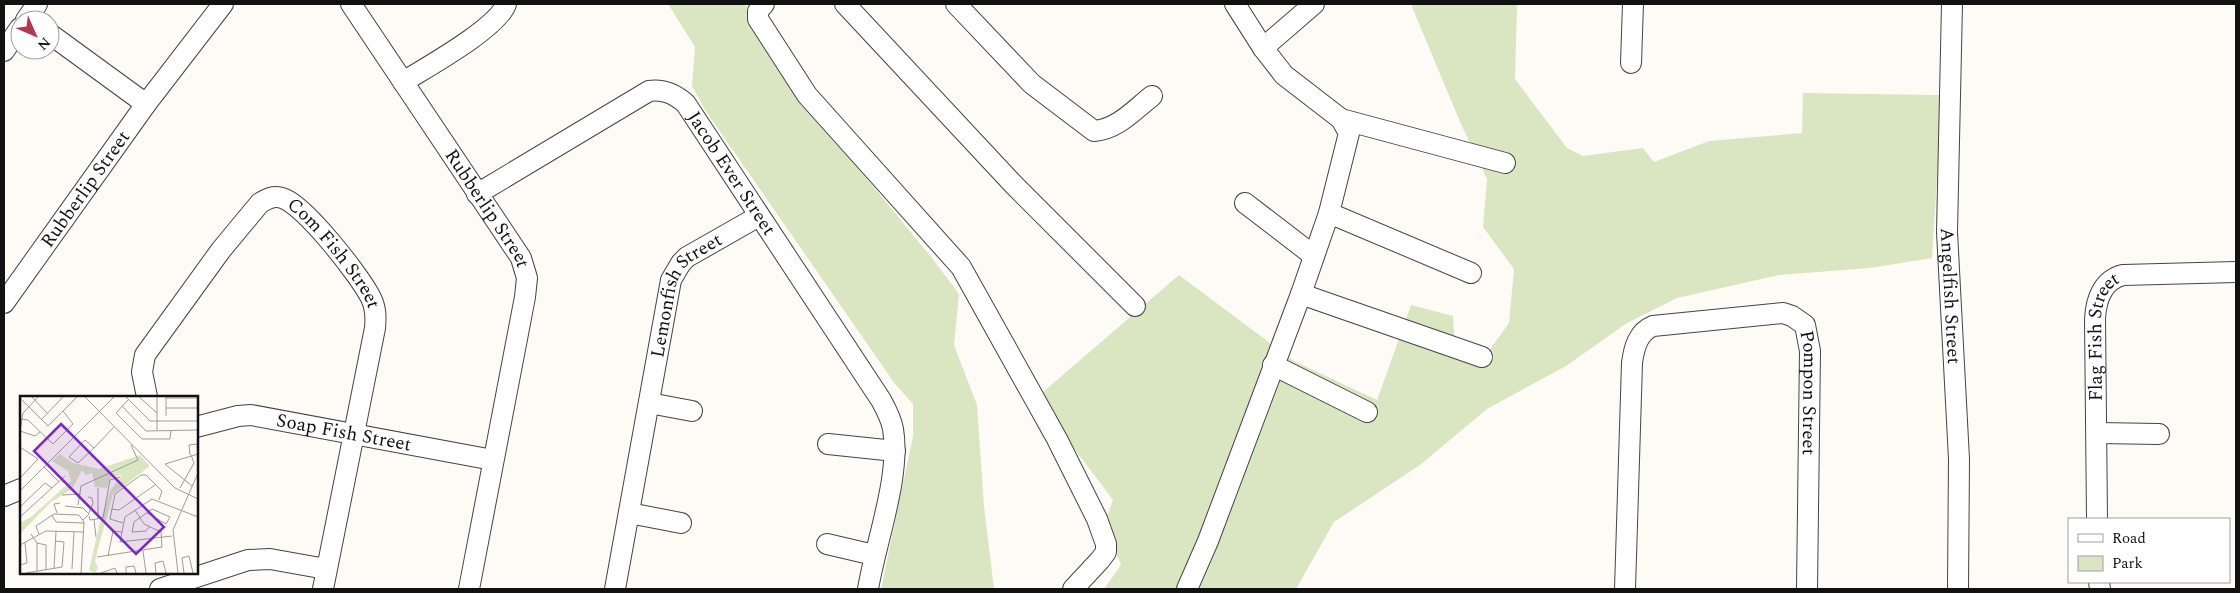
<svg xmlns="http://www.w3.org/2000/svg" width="2240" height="593" viewBox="0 0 2240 593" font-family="Spectral,serif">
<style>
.green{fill:#dae6c2}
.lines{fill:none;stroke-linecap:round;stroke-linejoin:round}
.minor-casing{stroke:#444;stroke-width:22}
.minor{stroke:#fff;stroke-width:20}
.labels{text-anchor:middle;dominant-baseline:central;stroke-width:5;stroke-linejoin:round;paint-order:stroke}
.street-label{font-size:19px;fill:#111;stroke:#fff}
.inset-road{fill:none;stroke:#9f9d9a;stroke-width:1}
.view{fill:#7b2cbf;fill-opacity:0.15;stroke:#7b2cbf;stroke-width:2.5}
.inset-edge{fill:none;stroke:#111;stroke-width:2.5}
</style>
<rect width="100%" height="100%" fill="#fefbf6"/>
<path class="green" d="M668,4h77l58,97 129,157 27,36 -5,51 23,60 7,101 10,83h-113l32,-153v-32l-18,-20 -190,-274 -13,-24 3,-39z
M1413,4h104l-2,75 52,69 16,8 60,-8 11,14 55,-21 93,-8 1,-40 139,2 -10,163 -62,10 -91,7 -102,23 -50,25 -61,43 -79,43 -67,56 -86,57 -38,67h-192l17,-24 -17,-40 9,-25 -77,-102 143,-123 115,86 83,39 34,-95 42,11 2,32 31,7 23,-32 5,-54 -31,-42 4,-48 -26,-55 -49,-117z"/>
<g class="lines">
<defs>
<g id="minor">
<path id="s1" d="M351,4l170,254 6,20 -2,19 -56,292"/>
<path d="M764,4l-6,7v8l49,76 154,172 96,172 40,80 9,25v8l-6,8 -27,29"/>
<path d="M845,4l169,181 121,121"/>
<path d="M956,4l76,80 62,47c24,-2 40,-21 58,-35"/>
<path id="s2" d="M1952,4l-5,228 12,227 -1,130"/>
<path d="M26,20l11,-16"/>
<path d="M50,34l96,70"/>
<path d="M1263,48l51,-44"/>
<path d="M4,51l16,-23"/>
<path d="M1631,63l2,-59"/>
<path d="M403,82c24,-15 95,-54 103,-78"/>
<path d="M1341,119l164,44"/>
<path id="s3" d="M477,194l172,-103c15,-2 26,3 37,13l195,296c5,9 10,18 12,29 8,47 -17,112 -25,160"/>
<path d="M1245,203l69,53"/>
<path d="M1329,213l142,60"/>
<path d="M1301,294l181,63"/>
<path id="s4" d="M4,303l142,-199 77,-100"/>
<path d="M1273,365l94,47"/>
<path id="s5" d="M147,397l-5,-25 3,-17 76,-105 39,-47c7,-4 14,-8 22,-5 21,5 79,79 89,100 5,10 5,19 4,30l-52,261"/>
<path d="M649,403l43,8"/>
<path id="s6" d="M196,427l42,-11 13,-1 242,45"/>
<path d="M2098,433l61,1"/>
<path d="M828,444l67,7"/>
<path d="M4,496l17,-7"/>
<path d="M629,513l52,10"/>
<path id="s7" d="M2097,519l-2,-200c1,-20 8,-39 28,-44l113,-3"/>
<path d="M827,544l47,11"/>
<path d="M2099,582l1,7"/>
<path d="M160,589l88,-29 22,-1 56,10"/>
<path id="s8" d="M615,589l56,-309 10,-17 6,-6 72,-41"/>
<path d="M1187,589l21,-48 93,-247 28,-81 20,-80 -8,-14 -57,-44 -21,-27 -28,-44"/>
<path id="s9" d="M1625,589l7,-226c2,-15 6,-31 21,-37l130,-13 9,3 13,9 5,26 -3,238"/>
</g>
</defs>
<use href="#minor" class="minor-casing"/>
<use href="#minor" class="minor"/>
</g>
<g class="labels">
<g class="street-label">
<text stroke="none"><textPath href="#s3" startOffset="324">Jacob Ever Street</textPath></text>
<text stroke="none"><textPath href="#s4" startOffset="140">Rubberlip Street</textPath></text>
<text stroke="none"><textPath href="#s1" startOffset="246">Rubberlip Street</textPath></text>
<text stroke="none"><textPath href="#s5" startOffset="334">Com Fish Street</textPath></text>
<text stroke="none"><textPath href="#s2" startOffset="292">Angelfish Street</textPath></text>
<text stroke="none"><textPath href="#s8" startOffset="308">Lemonfish Street</textPath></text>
<text stroke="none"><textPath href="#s7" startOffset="184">Flag Fish Street</textPath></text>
<text stroke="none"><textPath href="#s9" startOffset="495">Pompon Street</textPath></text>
<text stroke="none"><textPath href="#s6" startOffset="151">Soap Fish Street</textPath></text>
</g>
</g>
<g transform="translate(20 396)">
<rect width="178" height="178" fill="#fefbf6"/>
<path d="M40,58l13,9 26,6 41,-14 10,11 -37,28 -14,51 -4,16 3,7 -3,5 -6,-3 11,-48 10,-31 12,-16 -11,2 -4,11 -12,-1 -3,-14 -6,2 -4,-5 -10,19 -21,13 -31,32v-11l11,-6 40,-36 -3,-10 -16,-10z" fill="#dae6c2"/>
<path class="inset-road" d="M11,0l16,17M19,0l-16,17 -3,18 15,5 5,-4M64,0l91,92 23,11M105,0l25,25h48M118,0l19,17M137,0v34M146,0v20M0,2l28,28 30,-30M146,2h32M108,4l-12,13 26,26h28l1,-9M102,10l24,25 52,-1M146,12h32M1,23l7,1 25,24 20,-20 -10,-13M21,24l23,-24M0,51l18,12 -18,19M74,52l-9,-8 -16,17 9,6 16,-15 20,-21M170,59l-1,-10 9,-1M24,71l15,15M172,90l-27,-22 33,-10 -1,-8M160,92l14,-25 -3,-8M0,95l95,-95M42,99l19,-1M68,101l4,1 1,5 -4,10M58,109l3,-19 57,-26 -7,-15M45,110l18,2 6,6 -6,6M0,111l25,-24 7,5M91,113l8,1 36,-25M37,117l-3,-9 6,-1M127,117l19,11 4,-7 -18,-8 -18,13 -2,10 14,-1 3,-4M32,119l4,7 28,1M69,120l1,4 13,-2 7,-38 10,-3M0,121l45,-41M74,123l2,18M78,123v-31M103,127l-13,-4 5,-25 26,-19h5l16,16 -3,9M11,138l6,9v28M19,138l-3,-8 18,-12 25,1 5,7 -3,51M152,140l-52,6 5,-25 27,-18 46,18M17,147l9,2v25M0,149l26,-14 38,1M123,155l3,22M88,160l5,-25 9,1M77,161l65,-10 -1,-15 -17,-8 -9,-14M0,169l7,-2 -2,-21M34,173l2,-38M52,173l2,-37M6,177l36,-6 2,-25 -9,-1M81,177l14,-5 2,5M106,177v-6l8,-1 2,7M136,177l-1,-10 8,-2 3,12M158,177l-5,-43 25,-57M164,177l-2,-15 7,-2 4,17"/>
<path class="view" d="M41,28l103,103 -28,27 -102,-103z"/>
<rect width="178" height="178" class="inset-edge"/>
</g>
<rect width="2240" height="593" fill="none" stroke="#111111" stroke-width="10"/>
<rect x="2068" y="518" width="162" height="65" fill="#ffffff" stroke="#a0a0a0"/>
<rect x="2078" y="534" width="25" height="8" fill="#ffffff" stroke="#a0a0a0"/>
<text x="2112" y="543" font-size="15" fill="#111111">Road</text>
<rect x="2078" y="556" width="25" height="15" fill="#dae6c2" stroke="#a0a0a0"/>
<text x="2112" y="568" font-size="15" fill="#111111">Park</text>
<g transform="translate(35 35) rotate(135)"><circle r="24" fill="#ffffff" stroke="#a0a0a0"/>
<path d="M0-4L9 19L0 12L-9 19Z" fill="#b23750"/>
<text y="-8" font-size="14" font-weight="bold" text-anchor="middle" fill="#111111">N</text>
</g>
</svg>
